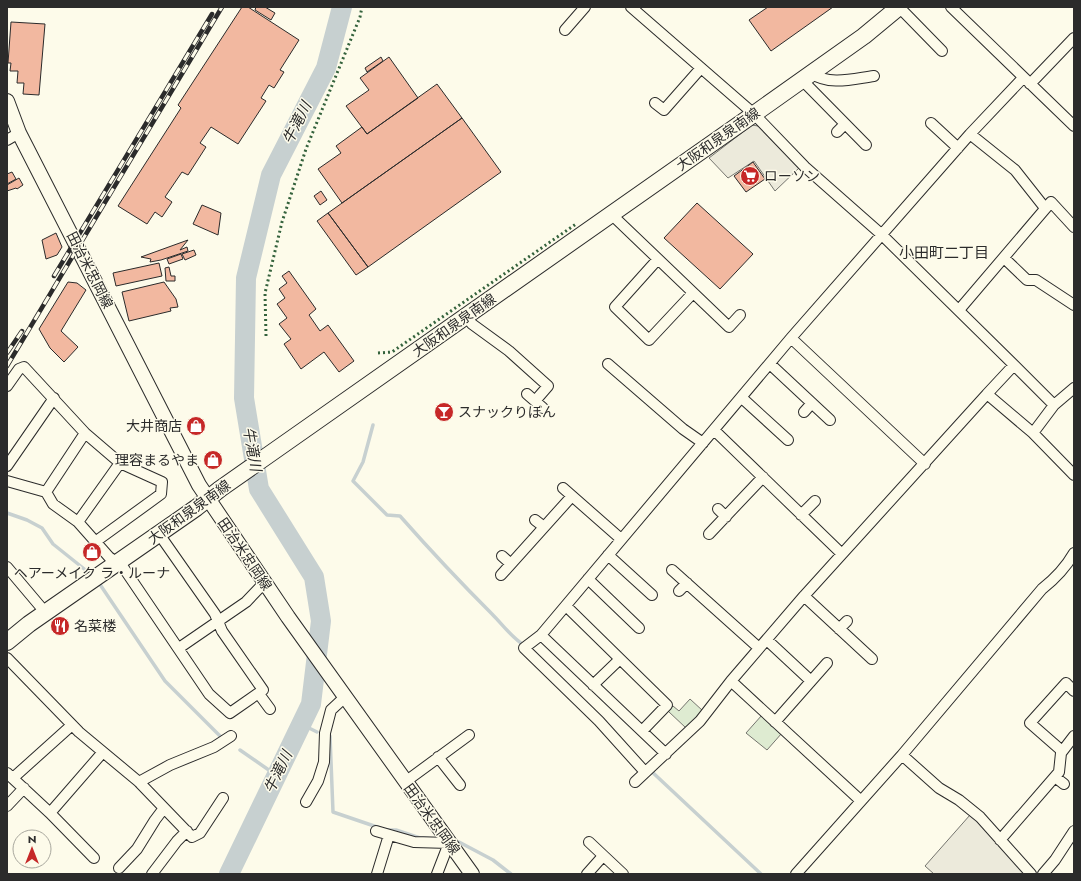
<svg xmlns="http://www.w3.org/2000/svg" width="1081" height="881" viewBox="0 0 1081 881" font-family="Jost,'Noto Sans JP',sans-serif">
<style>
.green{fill:#deebd1;stroke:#74746e}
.parking{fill:#eceadb;stroke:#74746e}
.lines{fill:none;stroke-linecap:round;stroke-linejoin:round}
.stream{stroke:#c7d0d0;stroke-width:3.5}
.river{stroke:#c7d0d0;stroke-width:20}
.building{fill:#f2b8a0;stroke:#2b2b2b}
.minor-casing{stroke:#2b2b2b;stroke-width:12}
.secondary-casing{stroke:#2b2b2b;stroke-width:16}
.primary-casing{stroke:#2b2b2b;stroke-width:18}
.minor{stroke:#fdfbea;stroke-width:10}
.secondary{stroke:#fdfbea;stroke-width:14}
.primary{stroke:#fdfbea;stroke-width:16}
.rail-casing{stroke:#2b2b2b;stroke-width:4.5}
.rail{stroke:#fdfbea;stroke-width:3;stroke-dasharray:9;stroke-linecap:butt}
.hedge{stroke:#34623c;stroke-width:3;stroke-dasharray:2 3;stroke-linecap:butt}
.labels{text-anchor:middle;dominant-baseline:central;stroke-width:3;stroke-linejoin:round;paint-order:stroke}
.street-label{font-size:14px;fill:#2b2b2b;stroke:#fdfbea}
.poi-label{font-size:14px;fill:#2b2b2b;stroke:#fdfbea;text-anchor:start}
.water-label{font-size:15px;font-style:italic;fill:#2b2b2b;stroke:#fdfbea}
.neighbourhood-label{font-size:15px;fill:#2b2b2b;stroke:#fdfbea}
</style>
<rect width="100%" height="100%" fill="#fdfbea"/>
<path class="green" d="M690,699l13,12 -17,17 -18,-17 5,-5 6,5z
M762,715l20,18 -15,17 -21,-17z"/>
<path class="parking" d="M752,125l6,1 41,42 -24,23 -21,-30 -26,17 -19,-20z
M970,815l7,6 48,53h-91l-9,-8z"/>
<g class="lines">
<path class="stream" d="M373,425l-10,37 -10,19 34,34 13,1c30,34 60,66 92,98 11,11 19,23 33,32
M7,513l20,7 15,8 11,16 35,28
M99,583l66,98 58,58
M301,724l16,8
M330,736l3,76 47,16
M240,750l36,25
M650,770l111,104
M386,830h10l24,8 18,1
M459,842l34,18 18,14"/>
<path class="river" d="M229,874l82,-170 10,-83 -7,-44 -55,-88 -15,-91 2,-120 25,-103 55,-107 16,-61"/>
</g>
<path class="building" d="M242,7h6l51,33 -19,30 4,2 -10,16 -5,-3 -8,13 5,3 -28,43 -27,-17 -11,16 6,4 -18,28 -6,-3 -17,25 7,5 -10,15 -7,-5 -8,12 -29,-18 63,-98 -3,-3z
M256,7h9l10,6 -4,7 -16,-10z
M768,7h65l-62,44 -22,-31z
M11,22l34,2 -6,71 -16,-1 1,-11h-7l1,-12h-8l1,-8h-3z
M381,57l2,4 -16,11 -2,-4z
M389,57l29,41 -51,36 -21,-28 23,-16 -9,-12z
M437,84l25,34 -120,85 -24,-34 23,-16 -5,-7 26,-19 5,7z
M462,118l39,54 -133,95 -40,-54z
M753,162l12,17 -19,13 -12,-16z
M12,172l4,7 -9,5v-10z
M19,178l4,7 -6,4 -1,-1 -9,3v-6z
M321,191l6,9 -7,5 -6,-9z
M697,203l56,51 -33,35 -56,-51z
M202,205l19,8 -3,22 -25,-11z
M328,213l40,54 -12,8 -39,-54z
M56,233l6,14 -5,8 -11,4 -4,-19z
M188,240l-8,10 7,-3 1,4 -27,9 -11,2 1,-3 -10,-2z
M194,250l2,5 -11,5 -3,-6z
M181,254l2,5 -14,5 -2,-5z
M159,263l3,13 -46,10 -3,-13z
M169,267l2,9h4v5h-9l-1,-13z
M289,271l27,38 -7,6 11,16 8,-6 26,36 -15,11 -15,-20 -23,17 -17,-25 7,-5 -12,-15 8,-6 -10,-14 8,-6 -6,-9 8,-6 -5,-7z
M68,282l9,1 9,7 -25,41 17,16 -14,15 -14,-14 -11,-19z
M164,282l12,17 2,8 -8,1 1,3 -42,10 -7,-29z"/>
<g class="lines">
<defs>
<path id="minor" d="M631,7l123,107 51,53 76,67 133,131 -27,29 46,39 41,42
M899,7l43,44
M951,7l123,119
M565,30l20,-23
M811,73c19,13 41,6 63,3
M802,80l64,65
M1030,84l44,-46
M655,103l9,7 37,-42
M931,123l27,25
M837,132l8,-8
M970,134l45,36 30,38
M7,140l12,-7
M611,214l118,113 11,-12
M1004,258l23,22h9l38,25
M658,259l-43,48 34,33 44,-47
M959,310l92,-108 23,25
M466,316l6,8 37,27 39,35 -13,15
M791,338l134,126
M608,364l75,65 20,14
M770,364l60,56
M1014,365l40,40
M7,386l12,-17 5,-2 61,66 35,30 42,19 -1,12 -66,48
M527,394l16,14
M742,398l46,42
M804,412l8,-9
M714,430l128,124
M1033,433l21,-28 20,-17
M7,466l47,-68
M7,481l39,11 7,12 25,18 31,35 14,10 86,127 21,19 33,-23 -41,-59 -7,-17 -56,-80
M563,488l58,51
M46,492l39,-59
M718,509l8,8
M801,515l14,-14
M535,520l9,7
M78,522l42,-59
M709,534l54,-57
M608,555l44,40
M502,556l9,8
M7,567l38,45
M672,570l87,78
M501,575l71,-79
M588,579l51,49
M679,591l8,-8
M804,596l68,63
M566,606l101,99 -25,26
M839,629l8,-8
M541,635l125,119
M767,640l44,41
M179,648l67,-46 18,-19
M7,658l72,74 60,50 53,55 8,-4 23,-35
M731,681l129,119
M593,685l27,-26
M259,694l11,15
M775,722l52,-59
M1062,751l-32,-28 36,-40 8,8
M902,755l37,33 20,12 21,17 51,57
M438,757l22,28
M645,772l-46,-51 -75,-73 17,-13 250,-297 179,-204 53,-56
M7,773l43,40 44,45
M1055,777l9,7
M13,778l59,-53
M139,782l31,-17 44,-18 17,-11
M405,782l64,-47
M635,782l65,-61 31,-40 73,-85 183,-202
M306,802l12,-21 6,-19 1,-29 6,-23 14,-13
M7,806l17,-18
M50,813l53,-61
M376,831l38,11 35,1 -12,31
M1000,840l59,-68 2,-19 13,-17
M589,842l34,32
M119,868l18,-19 18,-29 9,-12
M152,874l25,-33 10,-10
M377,874l12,-39
M587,874l16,-18
M796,874l106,-119 140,-166c14,-11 24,-22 32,-36
M1043,874l12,-14 19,-29"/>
<path id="secondary" d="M7,101l12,32 180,352 89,132 184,257"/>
<path id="primary" d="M7,642l22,-18 167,-116 24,-19 534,-375 110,-78 35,-29"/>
</defs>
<use href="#minor" class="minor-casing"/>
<use href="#secondary" class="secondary-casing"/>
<use href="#primary" class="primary-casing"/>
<use href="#minor" class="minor"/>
<use href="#secondary" class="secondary"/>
<use href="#primary" class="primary"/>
<defs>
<path id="rail" d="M54,276l158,-262
M7,353l15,-22
M7,366l215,-359"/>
</defs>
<use href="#rail" class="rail-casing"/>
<use href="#rail" class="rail"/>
<path class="hedge" d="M266,336l-1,-43 17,-71 24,-73 54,-132 2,-10
M378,353l14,-1 184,-128"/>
</g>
<defs>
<symbol id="supermarket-disc" viewBox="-11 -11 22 22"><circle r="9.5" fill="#c62828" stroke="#fdfbea"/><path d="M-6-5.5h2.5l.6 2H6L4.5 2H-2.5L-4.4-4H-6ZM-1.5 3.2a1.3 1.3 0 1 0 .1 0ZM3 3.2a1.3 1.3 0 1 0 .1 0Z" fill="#fff"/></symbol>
<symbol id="bar-disc" viewBox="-11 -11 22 22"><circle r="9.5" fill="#c62828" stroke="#fdfbea"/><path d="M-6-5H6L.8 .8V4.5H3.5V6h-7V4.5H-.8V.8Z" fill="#fff"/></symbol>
<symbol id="shop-disc" viewBox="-11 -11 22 22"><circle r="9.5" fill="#c62828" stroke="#fdfbea"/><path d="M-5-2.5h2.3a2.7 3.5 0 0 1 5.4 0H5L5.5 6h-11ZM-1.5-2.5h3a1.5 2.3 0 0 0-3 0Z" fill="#fff"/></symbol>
<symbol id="restaurant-disc" viewBox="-11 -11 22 22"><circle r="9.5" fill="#c62828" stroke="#fdfbea"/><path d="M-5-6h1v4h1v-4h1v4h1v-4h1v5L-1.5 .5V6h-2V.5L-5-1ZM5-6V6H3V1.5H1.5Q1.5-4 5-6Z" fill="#fff"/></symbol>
</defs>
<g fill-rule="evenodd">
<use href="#supermarket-disc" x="739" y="165" width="22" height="22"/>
<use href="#bar-disc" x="433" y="401" width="22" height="22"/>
<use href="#shop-disc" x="185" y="415" width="22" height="22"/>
<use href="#shop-disc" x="202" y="449" width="22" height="22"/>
<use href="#shop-disc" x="81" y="541" width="22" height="22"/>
<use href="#restaurant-disc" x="49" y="615" width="22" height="22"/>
</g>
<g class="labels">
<g class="street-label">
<text transform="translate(718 139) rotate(-35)">大阪和泉泉南線</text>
<text transform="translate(90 270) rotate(63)">田治米忠岡線</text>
<text transform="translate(454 325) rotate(-35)">大阪和泉泉南線</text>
<text transform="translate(189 512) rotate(-36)">大阪和泉泉南線</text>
<text transform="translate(245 554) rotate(56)">田治米忠岡線</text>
<text transform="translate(432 819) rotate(54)">田治米忠岡線</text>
</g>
<g class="poi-label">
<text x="764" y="176">ローソン</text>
<text x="458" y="412">スナックりぼん</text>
<text x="182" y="426" text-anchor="end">大井商店</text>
<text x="199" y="460" text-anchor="end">理容まるやま</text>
<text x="92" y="573" text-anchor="middle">ヘアーメイク ラ・ルーナ</text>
<text x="74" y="626">名菜楼</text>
</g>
<g class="water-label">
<text transform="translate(297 123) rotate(-63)">牛滝川</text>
<text transform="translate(252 449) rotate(80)">牛滝川</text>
<text transform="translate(278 772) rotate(-64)">牛滝川</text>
</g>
<g class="neighbourhood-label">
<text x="944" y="253">小田町二丁目</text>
</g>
</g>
<rect width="1081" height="881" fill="none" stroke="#2b2b2b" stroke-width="16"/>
<g transform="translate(32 849)"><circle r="19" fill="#fdfbea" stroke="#a9a89e"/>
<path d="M0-3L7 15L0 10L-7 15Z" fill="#c62828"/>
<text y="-6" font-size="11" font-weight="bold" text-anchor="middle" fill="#2b2b2b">N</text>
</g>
</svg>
